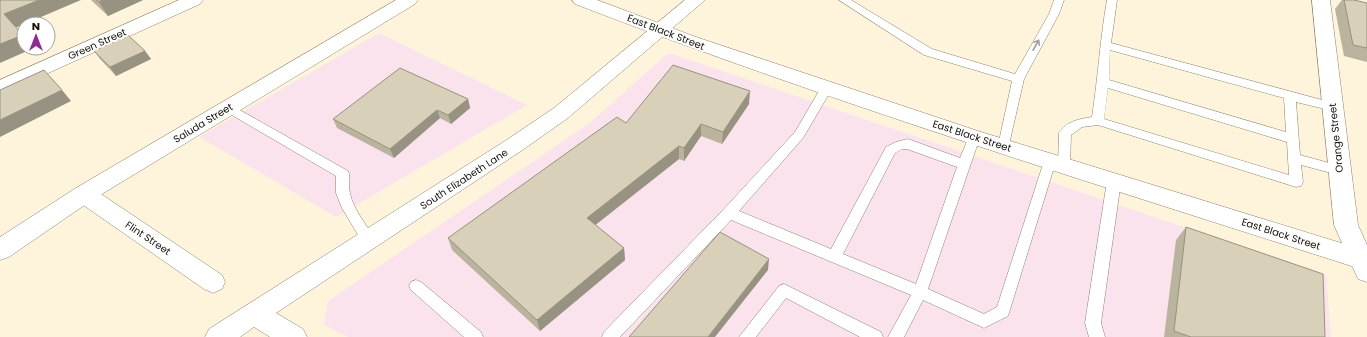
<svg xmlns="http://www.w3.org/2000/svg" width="1367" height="337" viewBox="0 0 1367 337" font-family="Poppins,sans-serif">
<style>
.commercial{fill:#fbe3ed}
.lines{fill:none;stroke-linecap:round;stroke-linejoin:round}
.lane-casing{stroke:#8b836d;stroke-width:1}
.street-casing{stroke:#8b836d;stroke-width:1}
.secondary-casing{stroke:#8b836d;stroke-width:1}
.primary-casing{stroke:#8b836d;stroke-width:1}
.lane{fill:#fff;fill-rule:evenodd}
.street{fill:#fff;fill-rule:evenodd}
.secondary{fill:#fff;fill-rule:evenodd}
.primary{fill:#fff;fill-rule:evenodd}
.wall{fill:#bab39e}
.shaded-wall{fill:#979281}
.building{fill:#d8d0b8;stroke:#979281}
.oneway{stroke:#a19f9c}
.labels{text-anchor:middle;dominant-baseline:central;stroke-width:4;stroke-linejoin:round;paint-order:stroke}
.street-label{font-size:10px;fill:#131008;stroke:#fff}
</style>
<rect width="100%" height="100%" fill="#fdf4db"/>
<path class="commercial" d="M379,33l148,72 -191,112 -137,-80z
M667,54h5l654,221 5,62h-983l-24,-12 4,-24 263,-179z"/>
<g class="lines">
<defs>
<path id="lane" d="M839,0h12l81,49 83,25 34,-60 5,-14h10l-5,14 -35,65 -16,70 -4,2 -4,-2 -2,-3 14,-65 -88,-26z
M1107,0h10l-6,43 226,61 2,3 -2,3 -4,1 -37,-9 4,53 44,12 2,3 -2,3 -5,2 -38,-10 2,17 -2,4 -5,1 -198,-62 -16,2 -11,8 -1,30 -1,3 -5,2 -5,-2 -1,-3 1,-32c7,-12 21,-14 33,-16 6,-39 8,-78 15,-117zM1110,50l174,48 2,34 -177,-52zM1108,88l179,54 2,33 -185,-56z
M827,83l4,1 2,3 -30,51 -64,73 92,38 55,-102 10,-5 12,-3 52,19 10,-24 4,-1 4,1 2,3 -52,152 56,25 13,-7 47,-146 1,-3 5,-2 5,2 1,3 -48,155 -24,12 -61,-28 -19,37h-16l23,-42 -180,-75 -111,117h-18l2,-5 120,-123 71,-77 28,-48zM902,149h5l50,18 -41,117 -73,-30 52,-101z
M229,104l119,67c3,6 0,14 2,22 3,17 18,33 26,48l-2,4 -5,2 -5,-2 -22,-37 -6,-15v-17l-111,-65 -2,-3 2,-3z
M1114,176l5,1 2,4 -20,142 4,14h-16l-4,-14 22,-142 2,-4z
M416,280l5,2 60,50 2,5h-19l-53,-47 -2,-4 2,-4z
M784,284l97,48 2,5h-23l-74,-39 -30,39h-17l40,-51z"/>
<path id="street" d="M179,0h24l-3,4 -200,91v-15z
M685,0h20l-137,118 -47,33 -245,162 27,16 4,8h-37l-16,-10 -14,10h-35l4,-8 296,-188 49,-33z
M1312,0h18l28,225 9,20v37l-9,-3 -24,-54z
M84,185l8,3 130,87 3,7 -3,7 -9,4 -9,-4 -128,-89 -3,-6 3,-6z"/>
<path id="secondary" d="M396,0h22l-3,4 -323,196 -83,57 -9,3v-23l76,-49z"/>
<path id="primary" d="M572,0h25l99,37 285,95 386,119v20c-265,-85 -532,-167 -792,-267z"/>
</defs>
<use href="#lane" class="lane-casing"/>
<use href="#street" class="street-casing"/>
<use href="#secondary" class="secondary-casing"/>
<use href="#primary" class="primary-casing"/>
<use href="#lane" class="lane"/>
<use href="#street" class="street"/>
<use href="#secondary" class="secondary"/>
<use href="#primary" class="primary"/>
</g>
<path class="wall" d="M91,0h52l-35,16z
M1342,0h12l13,3v59l-23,-6 -9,-47z
M94,51h51l6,8 -35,17 -16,-17z
M468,99l2,9 -19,16 -11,-6 -46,40 -57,-30 -4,-9z
M749,104l-27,40 -21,-8 -17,25 -5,-2 -84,66 29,23 1,12 -85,71 -88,-81 -4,-12 178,-115z
M1186,227l139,110h-161l12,-97z"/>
<path class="shaded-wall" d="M39,0h42l-66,28 -11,-14z
M103,0h40l-35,16 -9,-14z
M23,35l1,1v12h10l-34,15v-19z
M145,51l6,8 -35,17 -6,-9z
M62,90l9,11 -71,36v-17z
M750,91l-1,13 -27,40 1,-12z
M468,99l2,9 -19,16 -3,-9z
M437,110l3,8 -46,40 -4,-9z
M701,124v12l-17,25v-13z
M679,146v13l-90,71 -2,-12z
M624,248l1,12 -85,71 -3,-11z
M769,259l-1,11 -53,67h-7z"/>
<path class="building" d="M0,0h39l-35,14 19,21 -23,9z
M96,0h7l-4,2z
M1344,0h10l13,3v45l-14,-3z
M128,35l17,16 -35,16 -16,-16z
M673,65l77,26 -27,41 -22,-8 -17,24 -5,-2 -92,72 37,30 -87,72 -89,-82 169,-121 9,6z
M400,68l68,31 -20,16 -11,-5 -47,39 -57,-30z
M44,70l18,20 -62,30v-30z
M1186,227l137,47 2,63h-134l-17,-6z
M720,232l49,27 -61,78h-79z"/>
<defs><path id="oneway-shaft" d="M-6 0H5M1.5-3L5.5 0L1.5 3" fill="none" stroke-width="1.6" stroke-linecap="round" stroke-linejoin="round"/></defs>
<use class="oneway" href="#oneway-shaft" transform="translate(1036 45) rotate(-61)"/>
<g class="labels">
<g class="street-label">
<text transform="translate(666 32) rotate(21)">East Black Street</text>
<text transform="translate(97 44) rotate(-24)">Green Street</text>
<text transform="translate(203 123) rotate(-31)">Saluda Street</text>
<text transform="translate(972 136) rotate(18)">East Black Street</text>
<text transform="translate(1336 138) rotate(-96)">Orange Street</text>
<text transform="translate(464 179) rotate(-33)">South Elizabeth Lane</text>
<text transform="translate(1281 234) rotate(18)">East Black Street</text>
<text transform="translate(148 238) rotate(34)">Flint Street</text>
</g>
</g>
<g transform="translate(36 36)"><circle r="19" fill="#ffffff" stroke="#a19f9c"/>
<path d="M0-3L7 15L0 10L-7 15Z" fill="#8f2a91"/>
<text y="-6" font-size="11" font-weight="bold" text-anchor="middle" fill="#131008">N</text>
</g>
</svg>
